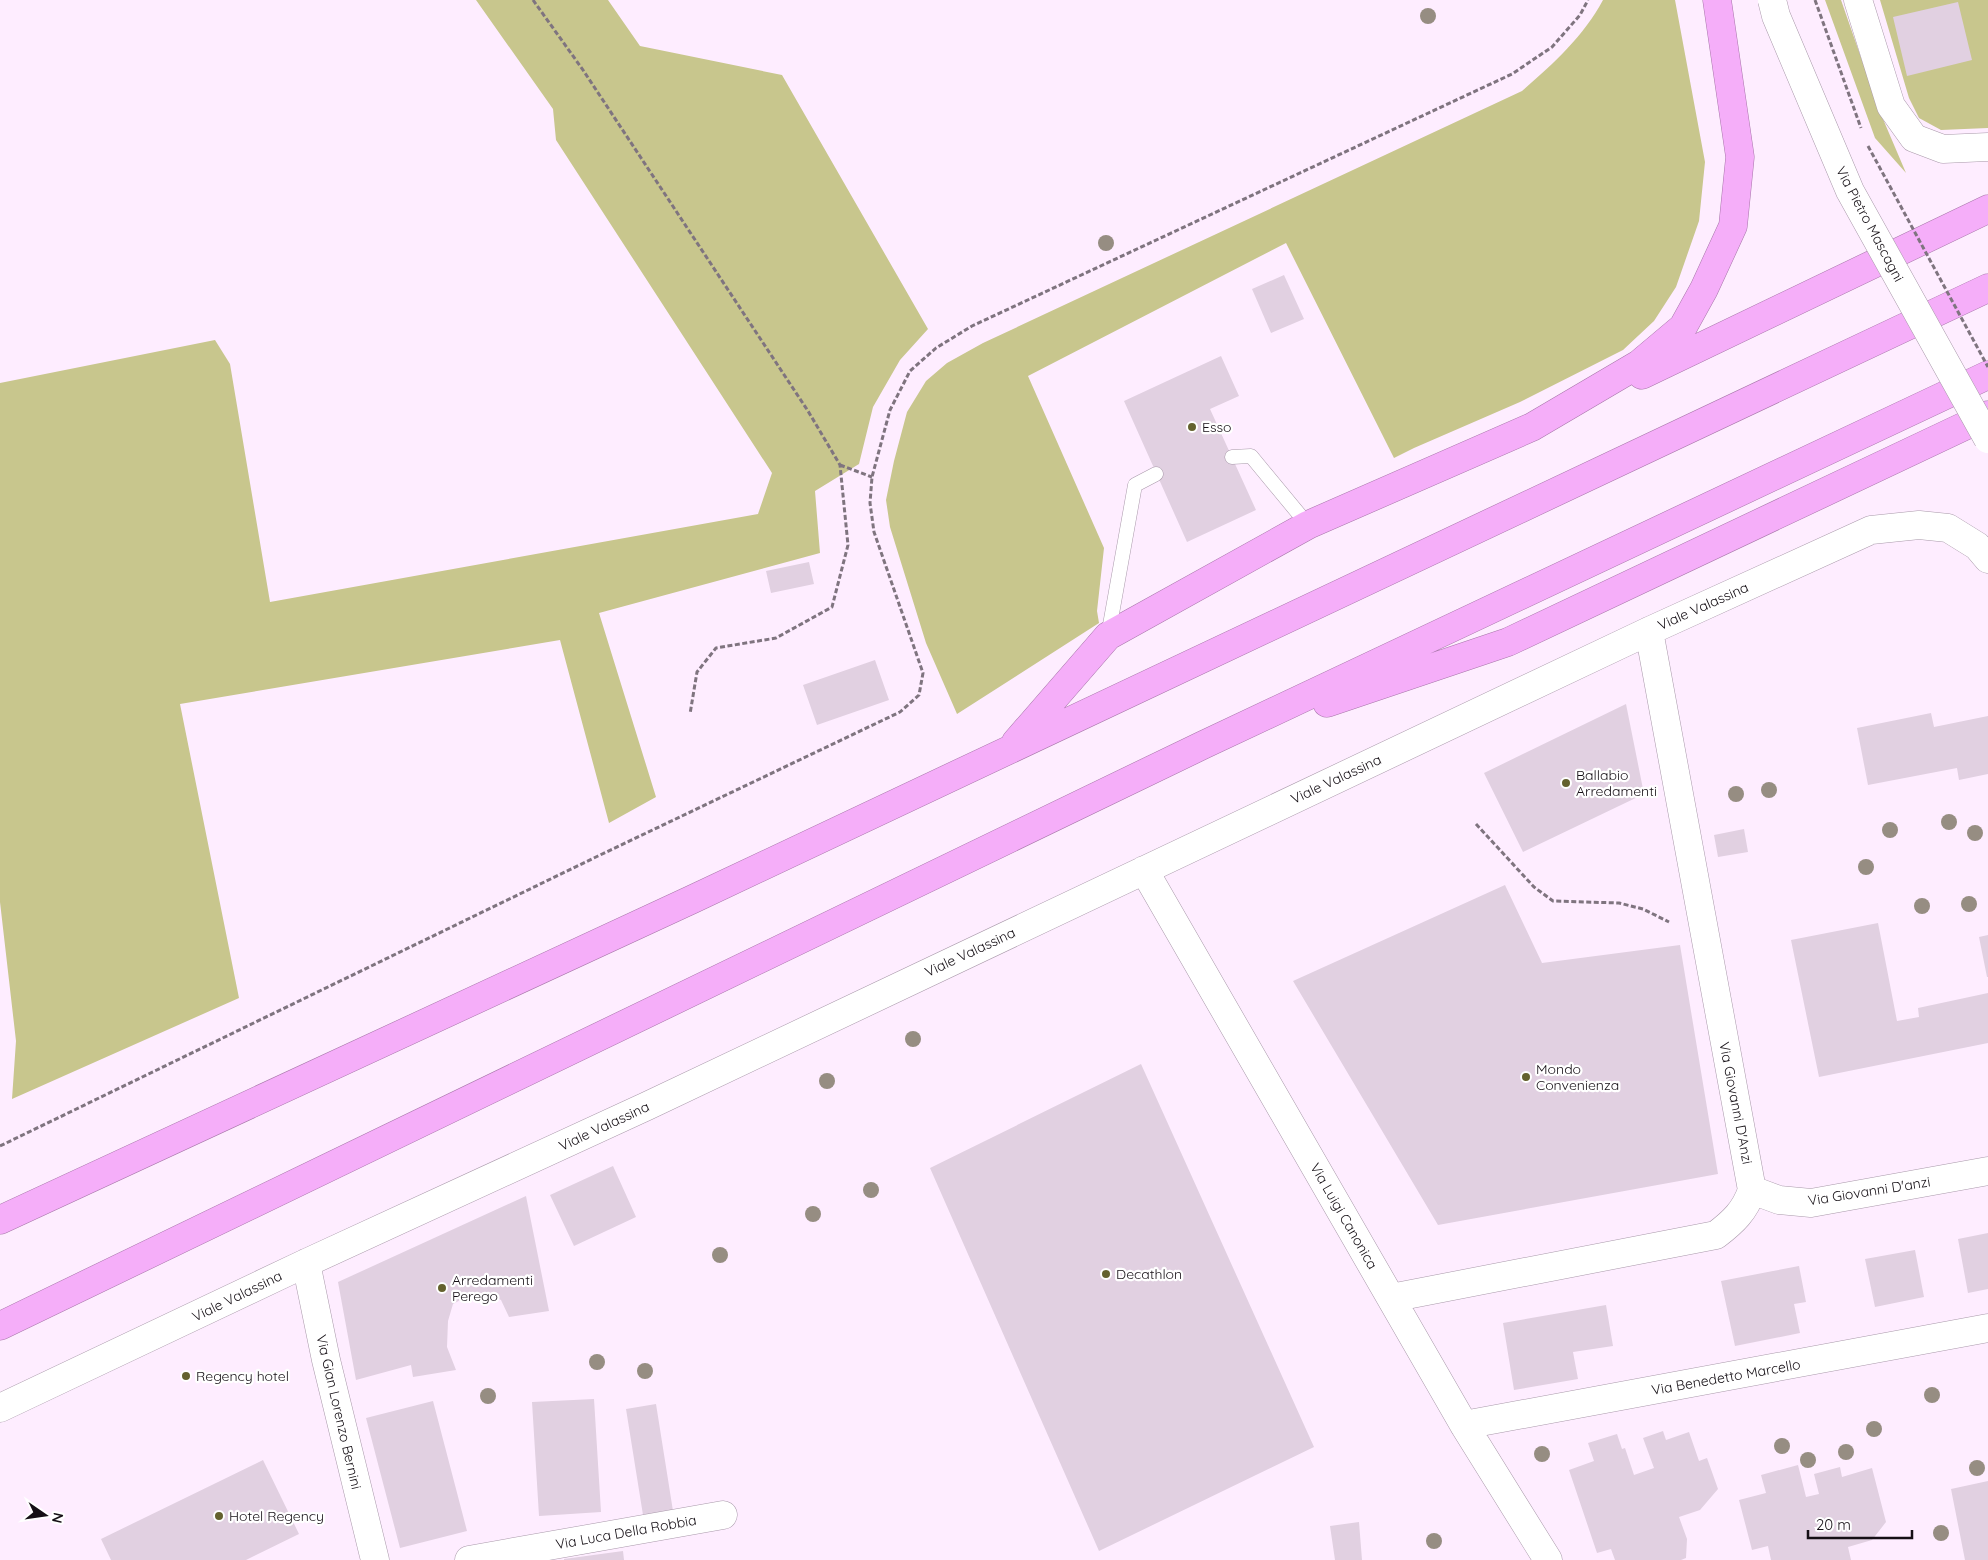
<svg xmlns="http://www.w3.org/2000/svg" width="1988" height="1560" viewBox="0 0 1988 1560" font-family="Quicksand,sans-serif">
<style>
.green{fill:#c8c68d}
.building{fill:#e1d0e1}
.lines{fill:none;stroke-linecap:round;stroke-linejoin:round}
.lane-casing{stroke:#a999aa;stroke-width:15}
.street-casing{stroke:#a999aa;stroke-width:29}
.highway-casing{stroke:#a776a9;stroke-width:29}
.path{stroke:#7f747f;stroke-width:3;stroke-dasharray:5 2.5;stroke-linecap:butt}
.lane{stroke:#fff;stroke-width:14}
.street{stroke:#fff;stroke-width:28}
.highway{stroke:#f5aef9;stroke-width:28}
.secondary-bridge-casing{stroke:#a999aa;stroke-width:29;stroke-linecap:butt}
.path-bridge{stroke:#7f747f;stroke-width:3;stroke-dasharray:5 2.5;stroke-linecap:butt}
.secondary-bridge{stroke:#fff;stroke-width:28}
.tree{fill:#968d82}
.poi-dot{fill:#64612e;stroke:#fff;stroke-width:2}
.labels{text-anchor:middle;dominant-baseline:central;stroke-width:4.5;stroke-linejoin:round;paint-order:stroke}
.street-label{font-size:14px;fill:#150f15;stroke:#fff}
.poi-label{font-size:14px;fill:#150f15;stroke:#fff;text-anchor:start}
</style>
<rect width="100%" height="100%" fill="#feedff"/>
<path class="green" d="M476,0h132l32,46 142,29 146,254 -28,31 -27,47 -14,57 -44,27 5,62 -221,60 57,184 -47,26 -49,-183 -380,64 59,294 -227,101 4,-58 -16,-139v-519l215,-43 15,24 40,238 488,-88 14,-41 -216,-333 -3,-31z
M1603,0h72l30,162 -6,59 -23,66 -22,34 -31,29 -103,52 -106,46 -20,10 -108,-215 -258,133 76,172 -7,63 2,12 -142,91 -31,-71 -36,-116 -4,-27 8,-39 13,-49 19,-31 21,-18 36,-20 539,-252c31,-27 61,-54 81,-91z
M1825,0h16l39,112 26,61 -31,-35z
M1880,0h108v128l-47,2 -22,-12 -10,-20z"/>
<path class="building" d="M1958,2l14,58 -65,16 -14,-59z
M1284,275l20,44 -33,14 -19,-44z
M1221,356l18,40 -29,13 46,101 -69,32 -63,-141z
M809,562l5,22 -43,9 -5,-22z
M875,660l14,40 -72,25 -14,-40z
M1626,704l18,90 -121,58 -39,-79z
M1931,713l3,14 54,-11v58l-29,6 -2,-12 -89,17 -11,-57z
M1744,829l4,23 -30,5 -4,-22z
M1505,885l37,78 138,-18 38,229 -280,51 -145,-244z
M1878,923l19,98 22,-4 -1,-9 70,-15v50l-169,34 -28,-137z
M1988,935v42h-1l-8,-40z
M1141,1064l173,383 -215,104 -169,-383z
M613,1166l23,51 -62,29 -24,-51z
M526,1196l23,115 -40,6 -8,-17 -13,-6 -22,3 -13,7 -5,17 -1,26 9,23 -43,7 -2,-12 -55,15 -18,-98z
M1988,1233v56l-20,4 -10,-54z
M1915,1250l9,47 -49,10 -10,-48z
M1799,1266l7,36 -12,2 6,29 -65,13 -14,-65z
M1606,1305l7,41 -40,6 5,27 -64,11 -11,-67z
M594,1399l7,113 -62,4 -7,-114z
M433,1401l34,130 -67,17 -34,-130z
M656,1404l17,107 -30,4 -17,-106z
M1663,1431l3,9 23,-8 10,29 8,-3 11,31 -18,21 -21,7 8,22 -1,19 -5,2h-66l-4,-11 -14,4 -28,-83 25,-9 -6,-18 29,-9 5,15 3,-1 9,27 20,-7 -11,-30z
M263,1460l36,74 -53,26h-135l-10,-21z
M1798,1465l8,32 13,-3 -5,-20 26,-7 2,10 30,-9 14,54 -14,18 -24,7 3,13h-80l-3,-14 -16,4 -13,-50 27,-7 -5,-18z
M1988,1481v79h-23l-14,-71z
M1359,1522l3,38h-27l-5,-34z
M623,1551l1,9h-60v-1z"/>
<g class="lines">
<defs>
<path id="lane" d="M1232,457l19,-1 57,69
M1108,636l27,-151 21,-11"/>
<path id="street" d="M1858,0l33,106 23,32 29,11 45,-2
M1144,870l320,555 84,135
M1752,1190l27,10 32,3 177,-32
M306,1263l20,97 49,200
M1391,1298l325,-63c17,-13 29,-24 36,-45l-103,-559
M0,1408l306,-145 341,-157 1002,-475 222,-101 48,-5 29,3 29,18 11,13
M1464,1425l524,-97
M469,1560l254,-45"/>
<path id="highway" d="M1642,375l346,-166
M1327,703l181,-61 480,-227
M1016,742l92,-106 200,-111 224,-98 107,-63 44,-37 21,-38 29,-63 7,-69 -23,-157
M0,1220l693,-321 1295,-611
M0,1326l1203,-581 785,-370"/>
</defs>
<use href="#lane" class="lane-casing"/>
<use href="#street" class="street-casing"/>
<use href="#highway" class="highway-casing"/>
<path class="path" d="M533,0l50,70 225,341 32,54 8,80 -16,62 -56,31 -60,10 -19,24 -7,42
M840,465l32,12
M1476,824l58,63 19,14 66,2 24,6 26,13
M0,1146l598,-290 302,-144 19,-17 4,-22 -49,-141 -4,-29 2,-26 18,-67 20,-39 26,-23 36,-22 540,-252 40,-27 28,-32 8,-15"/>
<use href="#lane" class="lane"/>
<use href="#street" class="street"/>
<use href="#highway" class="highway"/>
<defs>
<path id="secondary-bridge" d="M1772,0l4,16 74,175 138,248"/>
</defs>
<use href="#secondary-bridge" class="secondary-bridge-casing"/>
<path class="path-bridge" d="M1815,0l46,128
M1868,146l120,221"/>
<use href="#secondary-bridge" class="secondary-bridge"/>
</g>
<g class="tree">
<circle cx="1428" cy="16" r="8"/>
<circle cx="1106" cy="243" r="8"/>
<circle cx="1769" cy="790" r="8"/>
<circle cx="1736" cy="794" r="8"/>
<circle cx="1949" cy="822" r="8"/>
<circle cx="1890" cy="830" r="8"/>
<circle cx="1975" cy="833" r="8"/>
<circle cx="1866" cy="867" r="8"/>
<circle cx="1969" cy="904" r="8"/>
<circle cx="1922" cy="906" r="8"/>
<circle cx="913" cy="1039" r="8"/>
<circle cx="827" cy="1081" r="8"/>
<circle cx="871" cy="1190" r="8"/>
<circle cx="813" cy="1214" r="8"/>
<circle cx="720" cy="1255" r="8"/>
<circle cx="597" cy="1362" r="8"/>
<circle cx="645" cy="1371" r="8"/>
<circle cx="1932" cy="1395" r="8"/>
<circle cx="488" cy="1396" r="8"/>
<circle cx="1874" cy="1429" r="8"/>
<circle cx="1782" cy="1446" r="8"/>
<circle cx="1846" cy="1452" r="8"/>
<circle cx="1542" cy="1454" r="8"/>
<circle cx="1808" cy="1460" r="8"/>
<circle cx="1977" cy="1468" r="8"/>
<circle cx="1941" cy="1533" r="8"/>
<circle cx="1434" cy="1541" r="8"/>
</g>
<g class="poi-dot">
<circle cx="1192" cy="427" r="5"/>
<circle cx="1566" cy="783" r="5"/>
<circle cx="1526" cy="1077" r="5"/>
<circle cx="1106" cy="1274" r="5"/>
<circle cx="442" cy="1288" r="5"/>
<circle cx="186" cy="1376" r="5"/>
<circle cx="219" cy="1516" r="5"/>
</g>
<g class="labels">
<g class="street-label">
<text transform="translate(1870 224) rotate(62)">Via Pietro Mascagni</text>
<text transform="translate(1703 606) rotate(-24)">Viale Valassina</text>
<text transform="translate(1336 779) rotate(-25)">Viale Valassina</text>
<text transform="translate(970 952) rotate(-25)">Viale Valassina</text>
<text transform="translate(1736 1103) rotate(79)">Via Giovanni D'Anzi</text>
<text transform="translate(604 1126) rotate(-25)">Viale Valassina</text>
<text transform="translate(1869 1191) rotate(-9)">Via Giovanni D'anzi</text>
<text transform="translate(1344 1216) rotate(60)">Via Luigi Canonica</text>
<text transform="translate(237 1296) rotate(-26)">Viale Valassina</text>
<text transform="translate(1726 1377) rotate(-10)">Via Benedetto Marcello</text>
<text transform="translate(339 1412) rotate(77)">Via Gian Lorenzo Bernini</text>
<text transform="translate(626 1532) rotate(-10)">Via Luca Della Robbia</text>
</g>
<g class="poi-label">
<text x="1202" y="427">Esso</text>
<text x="1576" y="775">Ballabio<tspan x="1576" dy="16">Arredamenti</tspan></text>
<text x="1536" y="1069">Mondo<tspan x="1536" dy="16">Convenienza</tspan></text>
<text x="1116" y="1274">Decathlon</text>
<text x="452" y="1280">Arredamenti<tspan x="452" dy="16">Perego</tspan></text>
<text x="196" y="1376">Regency hotel</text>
<text x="229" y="1516">Hotel Regency</text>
</g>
</g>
<g transform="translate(45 1515) rotate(103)" stroke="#ffffff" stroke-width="4" paint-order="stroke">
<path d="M0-4L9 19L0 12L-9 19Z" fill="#150f15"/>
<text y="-8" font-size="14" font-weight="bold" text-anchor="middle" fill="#150f15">N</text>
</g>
<path d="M1808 1530v8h104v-8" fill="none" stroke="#150f15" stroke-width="2.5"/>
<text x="1816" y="1530" font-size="15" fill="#150f15" stroke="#ffffff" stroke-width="4" paint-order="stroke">20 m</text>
</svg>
